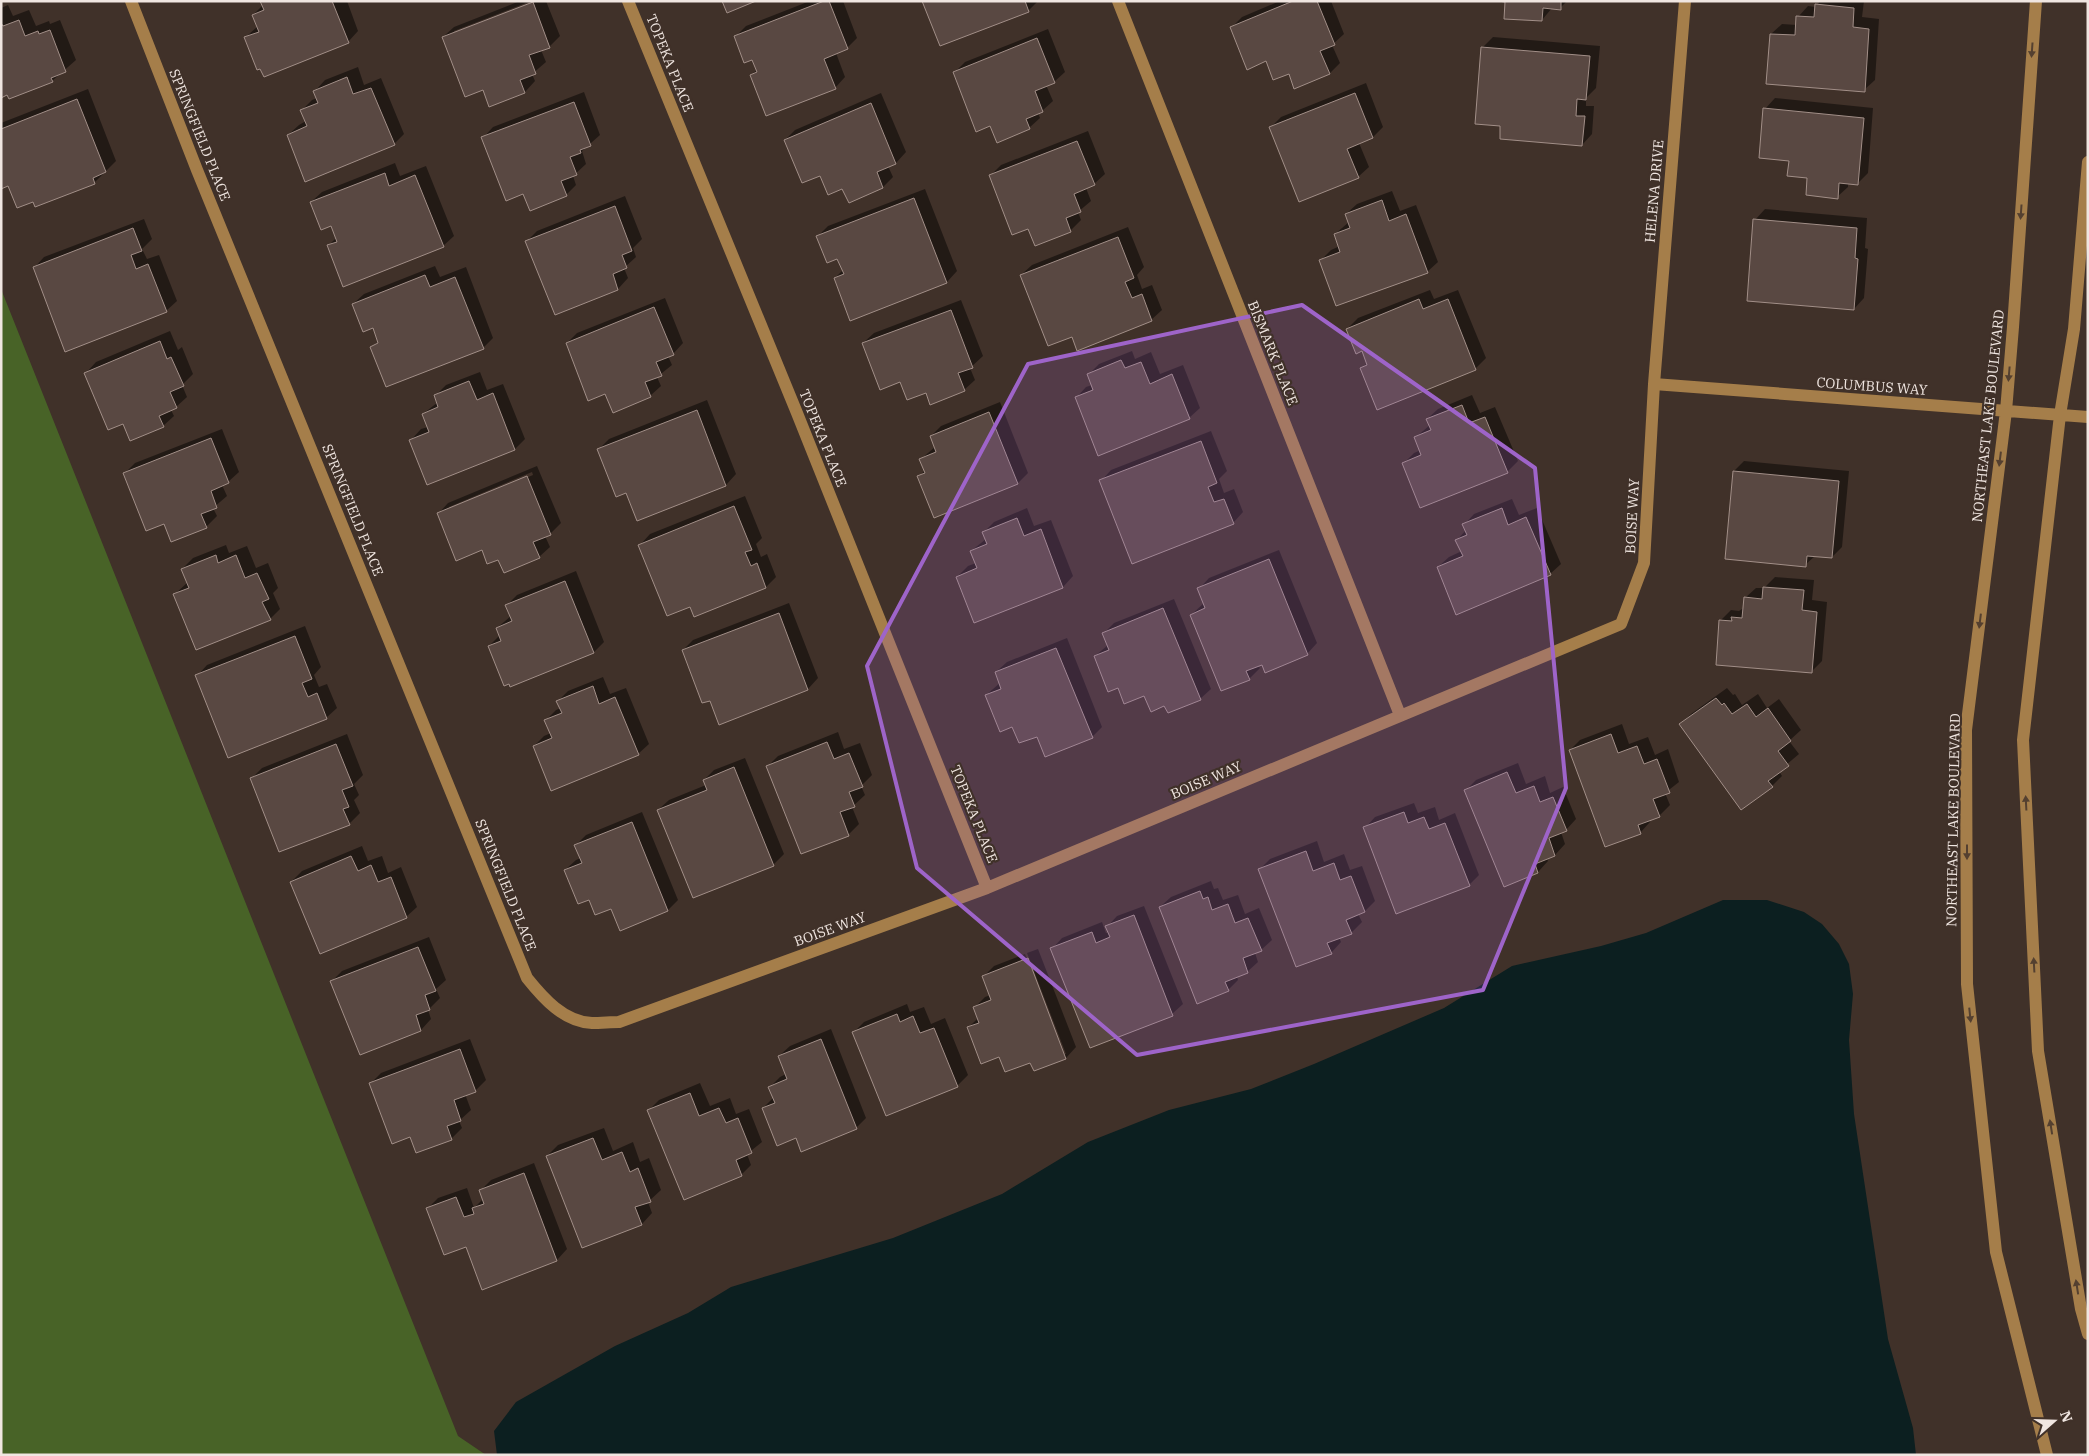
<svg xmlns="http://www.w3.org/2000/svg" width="2089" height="1456" viewBox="0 0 2089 1456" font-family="'IBM Plex Serif',serif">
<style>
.green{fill:#486327}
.water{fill:#0c1f20}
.shadow{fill:#0007;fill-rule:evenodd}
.building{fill:#594842;stroke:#a28f88}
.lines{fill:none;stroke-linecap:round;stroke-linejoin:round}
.minor{stroke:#a57e4a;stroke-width:12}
.oneway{fill:#544030}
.marked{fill:#9e64c9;fill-opacity:0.2;stroke:#9e64c9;stroke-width:4;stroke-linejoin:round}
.labels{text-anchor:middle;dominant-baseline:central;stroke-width:4.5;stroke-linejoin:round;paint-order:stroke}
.street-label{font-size:14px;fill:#f0e6e1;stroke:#403129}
</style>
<rect width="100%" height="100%" fill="#403129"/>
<path class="green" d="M1,289l457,1147 28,19h-485z"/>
<path class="water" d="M1723,900h44l37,12 18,12 17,20 10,20 4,30 -4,46 5,74 34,225 25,89 3,27h-1419l-3,-24 22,-29 99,-56 73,-33 43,-26 162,-49 109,-44 86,-52 81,-32 82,-21 63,-25 130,-56 68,-42 89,-20 45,-13z"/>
<path class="shadow" d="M262,1h85l11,30 -10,11 -87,25 -15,-30 12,-11 -5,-11 10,-10z
M520,1h11l-77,30v2l84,-32h8l14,35 -11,11 -8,3 5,12 -14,12 3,7 -10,11 -35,13 -7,-16 -40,-52 11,-10z
M810,1h33l14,37 -10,10 -11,5 9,24 -10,11 -84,-13 7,-6 -5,-11 -18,-21 11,-11z
M924,1h114l-10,10z
M1280,1h51l13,33 -12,11 8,18 -10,10h-41l-23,-13 -35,-32 11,-11z
M1506,1h61l-7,7h-8l-10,12z
M1820,1h44l-2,16 17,2 -4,61 -11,10 -93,-56 11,-10 15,1 1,-8 10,-11 8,1z
M8,5l5,11 16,-6 7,16 13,-5 1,3 10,-4 16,40 -24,21 -51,15v-88z
M1048,29l17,43 -11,10 -8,3 7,16 -11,10 -4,2 2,5 -11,10 -38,-4 -37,-51 11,-11z
M1493,37l107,9 -4,42 -10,10v8h8l-2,28 -10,11 -80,-20 -19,-78z
M358,67l6,18 17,-7 23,56 -10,10 -106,-9 11,-10 7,-4 -4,-11 10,-10 5,-2 -2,-7 10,-11z
M1366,83l17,44 -10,10 -14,6 10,24 -11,10 -88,-49 11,-11z
M88,89l28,72 -22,22 -61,17 -24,-15 -8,2v-64z
M584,92l16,43 -18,16 4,13 -13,12 3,9 -10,10 -42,-2 -41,-55 10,-11z
M881,93l25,59 -10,11 -8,3 5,11 -10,10h-40l-23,-12 -35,-35 10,-10z
M1775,98l98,10 -5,65 -11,11 -9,-1v4l-11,10 -29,-20 -18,-17 -25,-51z
M1088,131l17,43 -11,10 -8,4 5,13 -13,11 3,8 -11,11 -41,-4 -38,-52 10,-10z
M395,163l5,13 26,-10 28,70 -11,10h-115l9,-9 -5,-13 -21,-22 11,-10z
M925,189l32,82 -10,11 -96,37 -16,-41 8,-8 -5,-13 -20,-21 10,-10z
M1392,191l8,20 16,-6 22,57 -11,10 -106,-12 10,-10 9,-4 -5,-12 14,-12 -3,-8 11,-10z
M625,196l17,43 -9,9 3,9 -12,11 4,10 -10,11 -91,-48 10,-10z
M1765,209l102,9 -2,30 3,1 -4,49 -10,11 -99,-89z
M144,219l8,20 -10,10 5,10 12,-4 18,46 -11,10 -132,-43 10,-11z
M1128,227l16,40 -7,8 5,14 10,-4 10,25 -11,10 -79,15 -51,-60 11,-10z
M435,266l5,11 26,-10 27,71 -10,10 -111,-1 7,-6 -6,-15 -20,-22 11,-10z
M1430,290l4,9 24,-9 28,68 -11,11 -113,-1 6,-6 -5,-13 -16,-20 11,-11z
M665,298l18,45 -10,11 -5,2 4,9 -15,12 4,9 -11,10 -44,-3 -39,-50 10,-10z
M961,300l22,56 -13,12 5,12 -11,10 -37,1 -26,-10 -38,-38 11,-10z
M170,331l8,19 4,-3 11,27 -11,11 5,12 -11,10 -5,3 3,6 -11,10 -39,-4 -38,-49 10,-11z
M1132,351l3,8 16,-7 9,22 23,-9 17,43 -11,10 -113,-20 10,-11 6,-2 -4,-10 11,-11z
M480,372l7,18 16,-6 22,55 -10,10 -87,34 -17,-43 10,-11 7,-2 -5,-13 15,-12 -3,-6 11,-11z
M1472,395l8,18 15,-6 23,54 -11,11 -104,-8 11,-11 7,-3 -5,-13 14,-12 -3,-6 11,-10z
M707,400l29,74 -10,11 -88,34 -12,-28 -27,-42 10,-10z
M1000,402l28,71 -10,10 -83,33 -16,-39 6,-7 -4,-11 14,-12 -4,-11 10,-10z
M222,429l17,43 -11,10 -6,3 5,11 -14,12 4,8 -11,11 -34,13 -7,-18 -41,-48 11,-11z
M1211,431l16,40 -8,8 5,14 10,-4 9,23 -10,11 -132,-42 10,-11z
M1744,461l105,10 -7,76 -10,10 -17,-1 -10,9 -71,-94z
M537,466l24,57 -11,11 -5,2 5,11 -11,10 -40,1 -17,-10 -44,-34 10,-11zM532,472l1,3 -84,35v-3z
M745,496l17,42 -6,6 5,13 6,-3 9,23 -10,10 -71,29 -4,-11 -51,-60 10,-11z
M1512,499l7,16 18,-7 24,56 -11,10 -112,-7 11,-10 13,-6 -5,-11 9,-10 -2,-5 10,-11z
M1027,508l7,18 17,-6 22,56 -10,11 -88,34 -18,-44 11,-11 8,-3 -5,-12 15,-12 -2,-7 10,-10z
M226,545l3,8 18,-7 9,22 12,-5 10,25 -5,5 7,16 -10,10 -95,-25 13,-12 -6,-13 11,-11z
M1279,550l38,93 -10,11 -49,11 2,3 -11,11 -27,11 -31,-75 13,-12 -5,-14 10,-11z
M576,571l28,71 -10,10 -85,30 -20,-36 11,-11 -3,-7 14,-12 -4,-11 10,-10z
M1775,577l39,3 -2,20 15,2 -5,59 -11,11 -91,-51 11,-11 8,1 6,-4v-9l11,-10h8z
M1174,599l37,90 -11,10 -35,6 -20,-11 -50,-38 13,-11 -4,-12 10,-10z
M789,603l29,75 -10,11 -88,34 -9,-24 -28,-49 10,-10z
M305,626l16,41 -7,8 5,12 8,-3 10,24 -11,10 -129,-42 10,-11z
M1067,638l35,89 -10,10 -54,-2 -52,-40 14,-12 -4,-11 11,-10z
M603,677l7,17 16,-6 23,56 -11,10 -104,-8 10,-10 7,-3 -5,-13 10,-10 5,-2 -3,-7 10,-10z
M1727,688l6,7 2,-1 7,11 16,-11 9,14 12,-9 22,31 -12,11 10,13 -20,17 3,5 -10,10 -91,-62 10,-10z
M1622,724l7,20 19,-7 7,18 13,-6 11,33 -14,11 5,12 -11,11 -10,3 1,3 -10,11 -70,-83 10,-10z
M838,732l6,17 16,-6 12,32 -11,11 4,9 -13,12 7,17 -11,11 -80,-69 10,-10z
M347,734l16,41 -9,9 5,11 -5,5 6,13 -11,11 -97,-46 10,-10z
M745,758l39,96 -11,11 -80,32 -35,-87 11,-10 37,-15 -2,-5 10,-10z
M1518,763l8,21 19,-8 5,17 13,-6 13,32 -10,11 -5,2 4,12 -10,11 -8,3 1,3 -10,11 -72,-82 10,-10z
M1414,803l4,10 17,-6 4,13 16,-7 24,62 -10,10 -104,-57 10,-11z
M642,812l36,88 -10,10 -48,19 -8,-22 -23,-9 -24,-28 11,-10 5,-2 -5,-13 10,-10z
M1317,841l7,21 20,-8 6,16 12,-4 13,35 -10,10 -7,3 4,8 -11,11 -12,4 2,5 -10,11 -71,-84 10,-10z
M362,846l6,15 14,-5 6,17 13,-6 16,40 -11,10 -115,-35 11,-11z
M1211,881l3,8 4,-1 5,12 15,-5 7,19 14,-6 13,32 -11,10 -6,3 3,9 -11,10 -10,4 1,4 -10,10 -68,-83 11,-10z
M1144,906l39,98 -11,10 -120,-65 10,-11 40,-16 4,11 3,-1 -2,-5 10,-11z
M429,937l17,43 -10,9 4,9 -12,12 3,9 -10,11 -61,24 -28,-73 10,-10z
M1038,949l38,98 -10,11 -32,12 -4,-8 -30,-7 -32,-27 10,-10 -4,-10 11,-11 6,-2 -7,-19 10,-10 31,-12 38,100h3l-39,-101z
M907,1004l3,8 14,-5 7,17 14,-6 23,57 -11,11 -103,-54 10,-10z
M831,1029l35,89 -10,10 -60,9 -33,-29 11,-11 -4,-10 10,-10 6,-3 -7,-18 11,-10z
M470,1039l16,41 -11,11 -10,3 6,16 -12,11 3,7 -11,11 -40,-3 -41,-52 11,-11z
M700,1083l10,23 20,-8 6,16 13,-5 13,33 -15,12 4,11 -10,10 -92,-65 10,-10z
M604,1128l9,23 20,-9 7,20 9,-4 12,32 -13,12 4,11 -10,11 -60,22 -35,-90 11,-11z
M534,1163l33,86 -10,11 -74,28 -16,-43 -39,-37 10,-10 29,-10 7,20 10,-10 -3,-8 10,-10z"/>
<path class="building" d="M260,1h72l17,42 -85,34 -4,-8 -3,1 -13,-33 15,-5 -7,-17 12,-5z
M722,1h34l-29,12z
M824,1h5l19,48 -24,10 12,30 -70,27 -16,-41 7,-3 -5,-12 -8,3 -10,-27z
M922,1h103l4,11 -89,34z
M1293,1h24l18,44 -15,6 10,23 -36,15 -5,-15 -16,6 -7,-19 -19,9 -17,-43z
M1498,1h63v9l-18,-2 -1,13 -38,-2 1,-17z
M533,2l17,46 -21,7 7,19 -16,6 5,13 -36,14 -6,-17 -18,7 -23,-60z
M1815,4l39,4 -1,19 16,2 -4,63 -99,-8 4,-50 25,1 1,-19 18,1z
M19,20l6,16 13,-5 1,3 11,-4 16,42 -15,6 2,4 -44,17 -2,-4 -6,3v-75l2,3z
M1037,38l18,45 -20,8 8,21 -17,7 4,10 -33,14 -7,-17 -14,6 -23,-60z
M1481,47l109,9 -4,44 -9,-1 -1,17h9l-3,30 -82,-7v-13l-25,-2z
M347,77l6,17 18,-6 24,57 -90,37 -18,-47 20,-9 -7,-16 18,-7 -5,-12z
M1355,93l18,45 -26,11 12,29 -60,24 -30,-75z
M77,99l29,73 -13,6 2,6 -60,23 -2,-5 -16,6 -9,-22 -7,3v-60z
M574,102l17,44 -11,4 1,3 -11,4 7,18 -16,6 6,15 -37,15 -7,-17 -17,7 -25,-64z
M871,103l25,61 -19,8 6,16 -34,15 -7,-14 -14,6 -8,-19 -18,7 -18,-43z
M1763,108l101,10 -6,67 -19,-2 -1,16 -32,-4 1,-17 -20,-2 2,-15 -30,-3z
M1077,141l18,44 -21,9 7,18 -15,6 5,14 -36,14 -7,-17 -16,6 -23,-60z
M385,173l4,13 26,-11 29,72 -101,40 -16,-42 10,-3 -6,-16 -10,4 -11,-28z
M914,198l33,85 -97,38 -16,-43 10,-4 -7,-15 -10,4 -11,-27z
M1382,200l7,21 17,-7 22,59 -92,33 -17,-46 21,-8 -6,-18 16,-6 -5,-14z
M615,206l17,45 -10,4 5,13 -14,6 5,16 -63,25 -30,-74z
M1753,219l104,9 -2,30 3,1 -4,51 -107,-9z
M133,228l9,23 -11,4 5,14 12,-5 19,48 -102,40 -32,-85z
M1118,237l16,41 -9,4 7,16 10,-4 10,27 -75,30 -5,-14 -24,9 -28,-71z
M425,275l5,12 25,-10 29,72 -98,38 -16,-40 8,-4 -5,-15 -10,4 -11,-28z
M1419,299l4,10 25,-10 28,71 -99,40 -17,-42 7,-3 -5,-14 -6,3 -10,-25z
M654,307l20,48 -18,7 6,14 -17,6 6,15 -38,16 -8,-19 -17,7 -22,-58z
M951,310l22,58 -15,5 7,18 -35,14 -4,-12 -19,7 -7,-18 -20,8 -18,-47z
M160,341l7,18 4,-2 13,29 -14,6 7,16 -18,8 5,11 -34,14 -7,-17 -15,6 -24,-57z
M1121,360l4,8 16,-6 9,22 22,-10 18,45 -92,37 -23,-59 18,-7 -6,-16z
M469,381l8,19 16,-7 22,57 -88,35 -18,-45 20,-8 -7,-18 16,-7 -4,-12z
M1462,405l7,18 16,-6 23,56 -88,35 -18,-45 19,-8 -7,-18 17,-7 -5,-11z
M697,410l29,76 -89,35 -11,-28 -10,4 -19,-48z
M989,412l29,72 -84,34 -17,-42 8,-3 -6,-14 17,-7 -6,-16z
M211,438l18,45 -18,8 6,17 -16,6 6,14 -36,14 -7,-18 -18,7 -23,-58z
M1201,441l16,42 -9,4 6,15 10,-3 10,25 -102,40 -33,-84z
M1733,471l106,10 -7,77 -25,-2 -1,11 -81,-8z
M527,476l24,59 -18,7 7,16 -36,15 -6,-13 -11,4 -5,-14 -26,11 -19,-48z
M734,506l18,44 -7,2 6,14 6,-3 9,25 -72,29 -4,-10 -23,9 -29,-71z
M1502,508l6,17 18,-8 25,58 -95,40 -19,-48 26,-11 -8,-16 12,-5 -5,-11z
M1017,518l7,18 17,-7 22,59 -89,35 -18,-46 21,-9 -7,-17 17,-7 -5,-12z
M216,555l2,8 18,-8 9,23 12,-5 12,26 -7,3 9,18 -75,30 -23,-56 16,-6 -8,-19z
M1269,559l39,96 -43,18 -3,-8 -16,6 4,9 -29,11 -31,-76 15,-7 -8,-20z
M565,581l29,72 -84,34 -1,-3 -5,2 -16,-40 13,-5 -5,-13 16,-7 -7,-16z
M1763,587l41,3 -2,20 15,2 -5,61 -96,-8 3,-45 13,1 -1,-4 11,1 2,-21 18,2z
M1163,608l38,92 -33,13 -4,-7 -13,6 -7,-16 -20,8 -6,-16 -10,4 -14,-36 15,-6 -7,-17z
M779,613l29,77 -89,35 -9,-24 -8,2 -20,-53z
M295,636l17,43 -10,4 6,14 9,-4 10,26 -99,39 -33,-83z
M1056,648l37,90 -48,19 -8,-20 -18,6 -7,-16 -12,5 -15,-37 16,-6 -6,-17z
M593,686l6,18 16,-7 24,58 -88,36 -18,-45 19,-8 -8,-18 18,-7 -6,-12z
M1716,698l6,7 2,-2 8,11 15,-10 9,13 12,-9 23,33 -13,10 11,15 -21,15 5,6 -32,23 -62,-86z
M1611,734l7,19 19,-7 7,18 13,-5 13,34 -17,6 7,18 -22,8 3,9 -36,13 -36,-97z
M827,742l7,17 15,-6 14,34 -14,5 6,15 -15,5 9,24 -48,18 -35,-88z
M336,744l17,42 -11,4 7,17 -6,2 7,16 -71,27 -29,-74z
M734,767l40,99 -81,32 -36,-88 50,-20 -4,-10z
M1507,772l9,21 18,-7 6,16 13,-5 14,34 -18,7 6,18 -20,8 3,9 -34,14 -40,-97z
M1404,812l4,11 16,-6 5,12 16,-6 25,63 -74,28 -33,-87z
M632,822l36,89 -48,20 -9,-22 -16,6 -6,-15 -11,4 -14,-34 18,-7 -8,-18z
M1306,851l7,20 21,-8 6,17 11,-4 14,36 -19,8 6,14 -25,9 5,11 -36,13 -38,-98z
M351,856l7,15 13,-6 7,17 13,-5 16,41 -87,36 -30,-72z
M1200,891l3,8 5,-2 4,13 16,-6 7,19 13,-5 14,33 -19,7 5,15 -23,9 4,9 -32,13 -38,-97z
M1134,915l39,101 -83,32 -40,-100 42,-16 4,11 14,-6 -5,-11z
M418,947l18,44 -11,4 5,15 -14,5 5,16 -61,24 -30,-74z
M1028,958l38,101 -32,12 -4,-8 -25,9 -6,-15 -18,7 -14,-37 12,-4 -6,-16 18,-7 -9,-24z
M897,1014l3,8 13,-6 7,17 14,-5 24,59 -72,29 -34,-84z
M821,1039l36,90 -56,23 -5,-14 -19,8 -15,-38 13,-5 -7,-16 19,-8 -9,-23z
M460,1049l16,43 -22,8 7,21 -14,5 5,14 -36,13 -6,-16 -18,7 -23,-61z
M690,1093l9,23 20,-8 7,15 12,-5 14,35 -16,7 6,16 -58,24 -37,-90z
M593,1138l9,22 20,-8 8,20 8,-4 13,34 -16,5 7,18 -60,23 -36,-92z
M524,1173l33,88 -75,29 -16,-43 -22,8 -18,-47 30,-11 8,20 10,-3 -2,-6 12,-4 -5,-14z"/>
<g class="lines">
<path class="minor" d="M131,1l66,169 330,808c16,20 37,44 65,45 9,0 19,-1 27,-1l368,-134 634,-264 23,-61 10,-179 31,-383
M628,1l169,412 190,475
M1118,1l282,714
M2036,1l-23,326 -7,84 -40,319 1,254 29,268 51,203
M2088,162l-14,167 -14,86 -37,325 15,311 43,258 7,25
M1654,384l434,33"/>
</g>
<defs><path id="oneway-solid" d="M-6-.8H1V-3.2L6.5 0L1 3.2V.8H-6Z" transform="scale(1.25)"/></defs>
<g class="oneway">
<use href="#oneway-solid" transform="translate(2032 50) rotate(94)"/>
<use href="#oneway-solid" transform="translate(2021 212) rotate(94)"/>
<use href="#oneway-solid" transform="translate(2009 374) rotate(95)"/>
<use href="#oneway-solid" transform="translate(2000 459) rotate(97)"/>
<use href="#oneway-solid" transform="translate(1980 621) rotate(97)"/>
<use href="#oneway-solid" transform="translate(2026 803) rotate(-93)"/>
<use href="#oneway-solid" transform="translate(1967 852) rotate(90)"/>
<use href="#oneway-solid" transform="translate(2034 965) rotate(-93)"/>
<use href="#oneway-solid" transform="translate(1970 1015) rotate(84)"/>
<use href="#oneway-solid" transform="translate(2051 1127) rotate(-99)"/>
<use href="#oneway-solid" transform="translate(2077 1287) rotate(-99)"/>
</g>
<path class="marked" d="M1302,305l233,163 31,320 -83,202 -346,65 -220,-187 -50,-202 161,-302z"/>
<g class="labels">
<g class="street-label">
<text transform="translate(670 63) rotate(68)">TOPEKA PLACE</text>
<text transform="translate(200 135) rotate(68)">SPRINGFIELD PLACE</text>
<text transform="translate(1654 191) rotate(-85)">HELENA DRIVE</text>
<text transform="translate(1273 353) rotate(68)">BISMARK PLACE</text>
<text transform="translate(1872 386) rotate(4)">COLUMBUS WAY</text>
<text transform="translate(1988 416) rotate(-84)">NORTHEAST LAKE BOULEVARD</text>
<text transform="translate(823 438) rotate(68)">TOPEKA PLACE</text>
<text transform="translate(353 510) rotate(68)">SPRINGFIELD PLACE</text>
<text transform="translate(1632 516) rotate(-87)">BOISE WAY</text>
<text transform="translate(1206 780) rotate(-23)">BOISE WAY</text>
<text transform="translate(974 814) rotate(68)">TOPEKA PLACE</text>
<text transform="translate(1953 820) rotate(-89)">NORTHEAST LAKE BOULEVARD</text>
<text transform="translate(506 885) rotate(68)">SPRINGFIELD PLACE</text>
<text transform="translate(830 929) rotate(-20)">BOISE WAY</text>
</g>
</g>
<rect width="2089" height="1456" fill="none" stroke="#f0e6e1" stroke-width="5"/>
<g transform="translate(2054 1421) rotate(70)" stroke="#403129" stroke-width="4" paint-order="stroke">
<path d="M0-4L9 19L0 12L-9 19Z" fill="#f0e6e1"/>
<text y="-8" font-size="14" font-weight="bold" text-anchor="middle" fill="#f0e6e1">N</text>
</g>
</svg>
